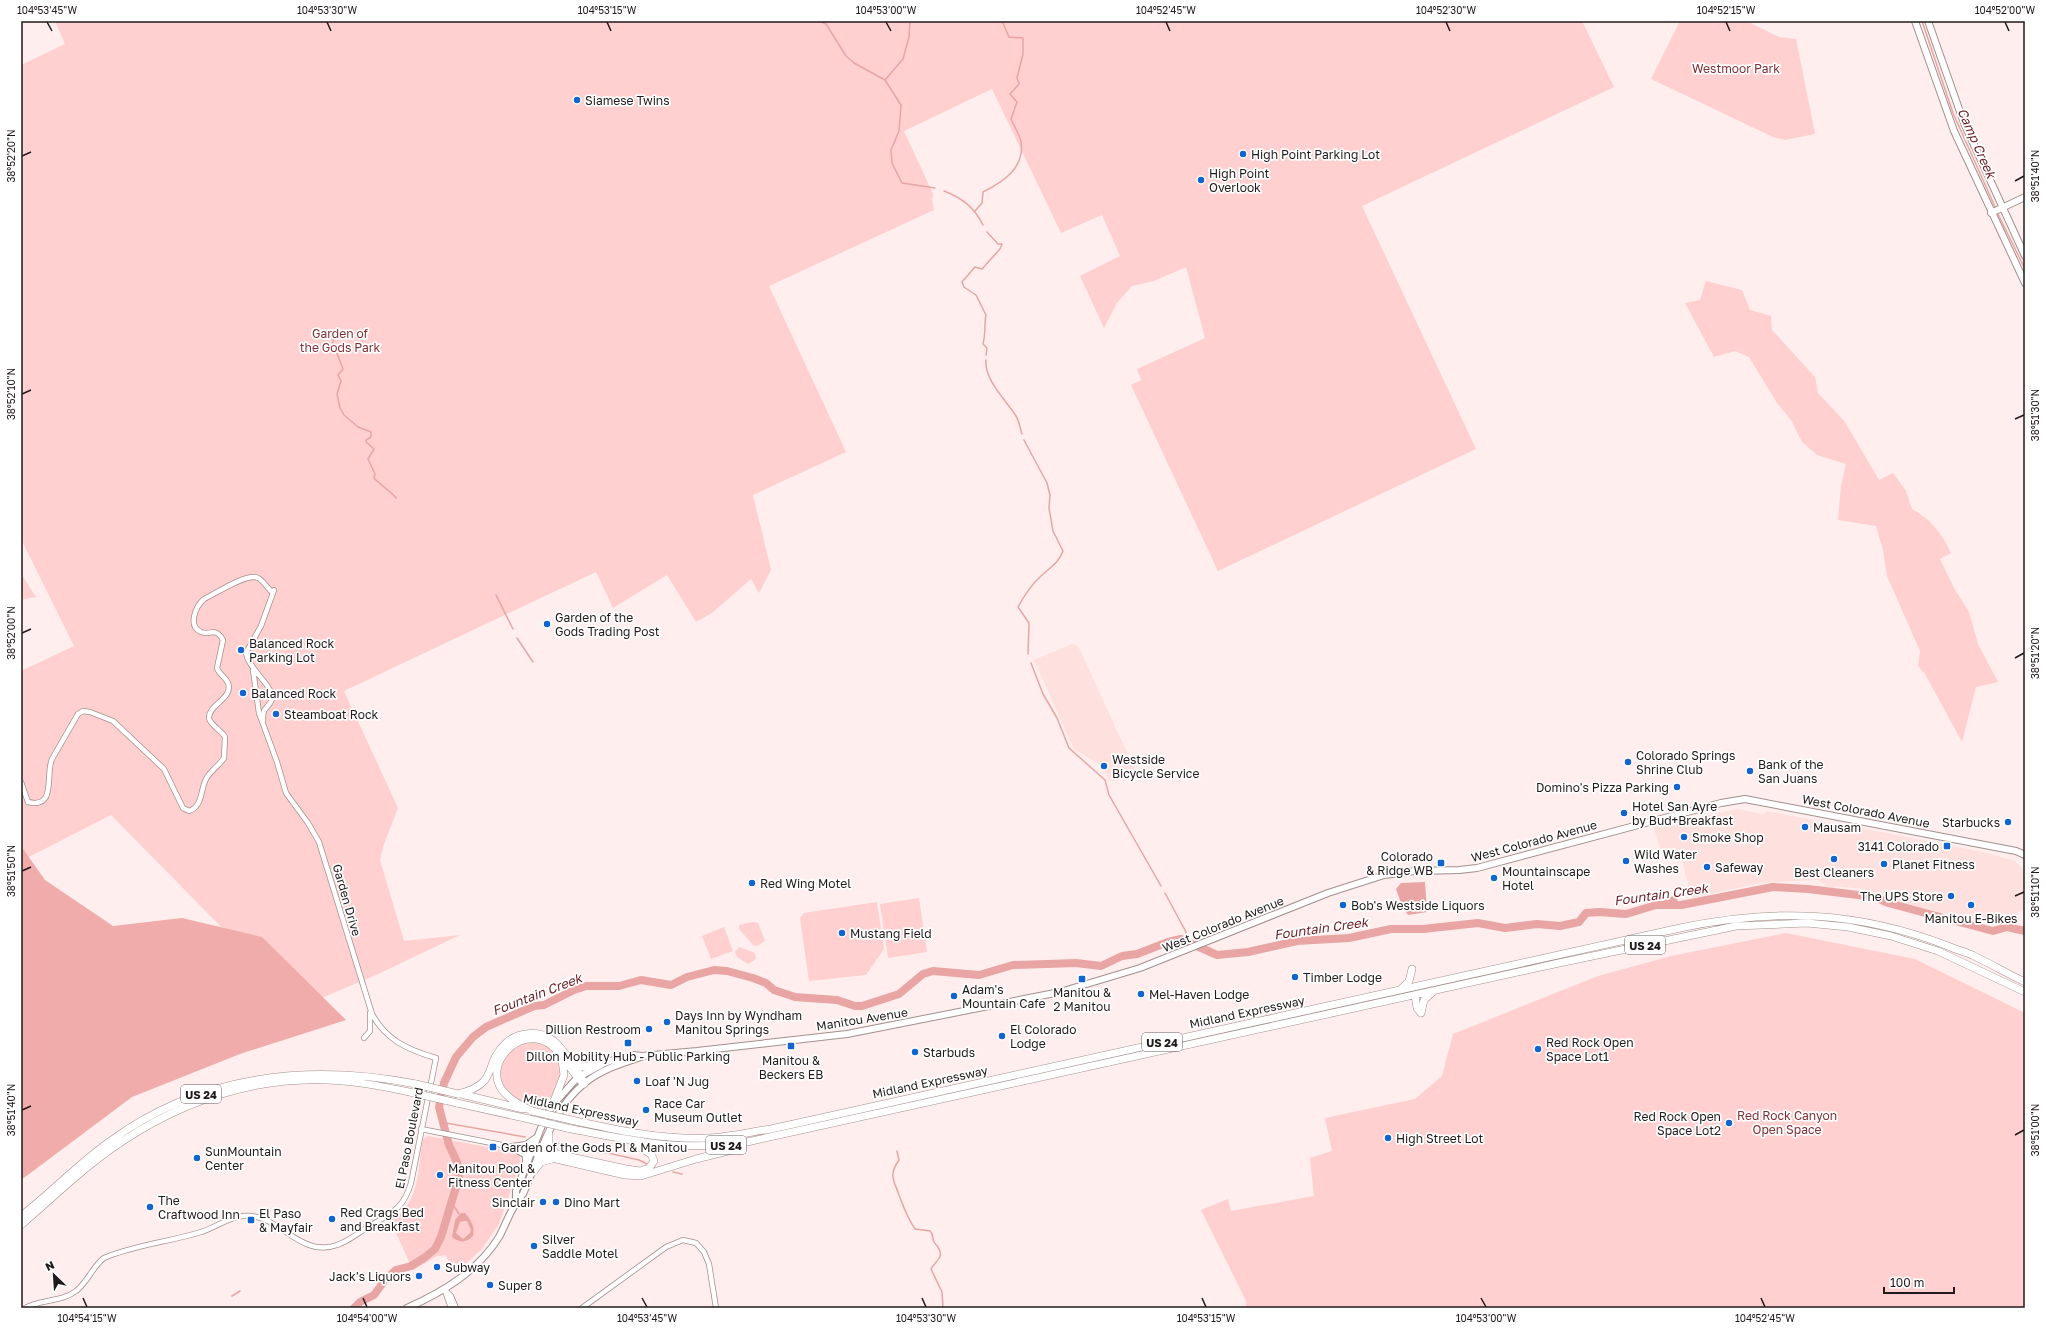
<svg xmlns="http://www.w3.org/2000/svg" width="2046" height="1329" viewBox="0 0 2046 1329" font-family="'Golos Text',sans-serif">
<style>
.built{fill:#fee0df}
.green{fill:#ffd0cf}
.forest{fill:#f0acab}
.water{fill:#e8a5a4;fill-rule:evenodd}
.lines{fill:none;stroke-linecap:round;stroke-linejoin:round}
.stream{stroke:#e8a5a4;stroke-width:1.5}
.river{stroke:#e8a5a4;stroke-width:8}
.minor-casing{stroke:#a38f8e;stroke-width:6}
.major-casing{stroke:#a38f8e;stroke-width:8}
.highway-casing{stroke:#a38f8e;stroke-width:8}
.minor{stroke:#fff;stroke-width:4.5}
.major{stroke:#fff;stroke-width:6}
.highway{stroke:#fff;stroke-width:7}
.highway-bridge-casing{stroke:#a38f8e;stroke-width:8;stroke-linecap:butt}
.highway-bridge{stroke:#fff;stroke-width:7}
.ticks{fill:none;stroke:#211a1a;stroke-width:1.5}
.poi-dot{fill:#1265cf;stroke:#fff;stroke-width:1.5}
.labels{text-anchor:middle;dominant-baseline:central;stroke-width:3.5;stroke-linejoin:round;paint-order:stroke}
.shield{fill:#fff;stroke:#645f5f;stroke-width:1}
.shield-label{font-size:11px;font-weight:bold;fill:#211a1a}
.park-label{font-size:12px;fill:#803034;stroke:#fff}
.poi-label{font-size:12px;fill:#211a1a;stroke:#fff;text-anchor:start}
.street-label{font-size:12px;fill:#211a1a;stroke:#fff}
.water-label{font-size:13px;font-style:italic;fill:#6b1d23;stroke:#fff}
.neatline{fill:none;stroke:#211a1a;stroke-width:1.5}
.ticks-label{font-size:10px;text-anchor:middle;fill:#211a1a}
</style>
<rect width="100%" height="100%" fill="#ffeeed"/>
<path class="built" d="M1072,644l6,2 59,128 -2,5 -25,2 -8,-15 -28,-17 -40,-89z
M1737,809l26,5 3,-3 73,14 1,-1 147,29 28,8 10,10v38l-21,10 -7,-1 1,6 -102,-21 -15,-9 -18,-5 -28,-3 -3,3 -14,-9 -58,3 -68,15 -13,-49 -18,2 -8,-25 31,-8 5,19 -4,-17z"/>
<path class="green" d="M55,21h1527l32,66 -252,119 114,243 -258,122 -87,-186 10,-5 -4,-11 68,-31 -19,-71 -32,14 -22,5 -15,17 -13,25 -24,-52 40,-20 -18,-41 -41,18 -69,-144 -88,42 29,63 -1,6 2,10 -165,76 77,166 -93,43 18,75 -12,23 -8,-14 -39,34 -16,9 -29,-47 -54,33 -17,-36 -252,119 54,117 -14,36 -4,16 24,81 56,-6 -84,40 -76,32 -189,-192 -90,46v-190l53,-25 -53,-107v-474l44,-21z
M1680,21h67l32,16 17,2 19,95 -30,6 -12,-3 -122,-58z
M1706,281l36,9 8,20 21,6 1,14 43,47 3,16 27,29 34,58 14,-7 13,18 6,18c19,10 30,25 39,44l-11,6 14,29 15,24 9,32 20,38 -22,5 -14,55 -37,-68 -7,-8 2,-15 -33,-75 -4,-26 -7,-24 -38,-6 3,-34 5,-22 -29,-9 -15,-13 -11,-22 -14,-17 -28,-46 -14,-6 -21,6 -29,-54 15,-3z
M21,574l1,1 14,22 -15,3z
M919,898l8,54 -39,6 -8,-54z
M877,902l7,47 -18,26 -57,6 -9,-63 4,-5z
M753,922l5,1 7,18 -8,5 -4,-1 -14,-16v-4z
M724,927l9,24 -22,8 -9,-23z
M1786,933l129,26 110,54v295h-779v-7l-45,-91 27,-11 3,12 83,-15 -4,-38 22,-7 -7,-33 90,-19 27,-23 11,-42 145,-58 73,-20z
M739,947l16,6 1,6 -8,5 -11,-7 -2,-5z
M500 1073a31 31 0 1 1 62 0a31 31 0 1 1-62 0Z
M428,1136l86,16 4,1 3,8 -22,63 -17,25 -22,20 -7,-8 -4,2 -3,-8 -9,1 -24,14 -23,-50c29,-14 28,-49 32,-77l1,-4z"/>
<path class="forest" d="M21,846l24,34 68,46 69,-8 80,19 84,83 -106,34 -108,43 -111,83z"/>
<path class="water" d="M1425,882l2,30 -19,3 -6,-9 -6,-17 5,-6z
M1677,895l1,13 -19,-1v-3l8,-6z
M461,1213h4c6,7 10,13 8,23 -7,7 -13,7 -21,1l3,-17zM464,1221h3l4,9 -1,3 -7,6 -7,-6 4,-11z"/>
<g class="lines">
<path class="stream" d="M819,21l7,3 20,32 8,7 31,17 16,25 -2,26 -8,19 1,13 10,20 33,5
M1922,21l31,92 43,96
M885,80l18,-21 6,-22 1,-16
M944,191c18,7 30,16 39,34
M975,211l7,-8 1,-11c20,-10 42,-24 38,-50 -1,-7 -7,-16 -10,-23l6,-17 -7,-8 9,-10 -2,-6 6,-24v-16l-14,-1 -7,-16
M1997,212l28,57
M334,337l-2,10 4,4 7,18 -5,6 3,6 -4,13 3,14 4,7 14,12 13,5v5l-5,3v2l8,7 -6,10 7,15 -1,4c6,7 16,12 22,20
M986,355l1,-7 -4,-4c3,-11 1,-19 3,-29l-10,-20 -12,-8 -2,-5 13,-15 7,2 18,-20 2,-5h-4l-11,-12
M986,360c-2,20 20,40 30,56 3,5 4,12 6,18
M1024,440l23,43 3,12 -1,13 4,23 10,20c-4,12 -14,17 -23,26 -9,8 -16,19 -22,30l11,16 -1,31
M496,595l17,34
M517,638l16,24
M1031,663l12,31 14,24 12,30 36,32 4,15 52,91
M1165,893l21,39 -2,8
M442,1119l4,4 79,14
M555,1143l30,8 23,2 31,7 8,4
M897,1151l2,9c-11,16 -5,20 0,35 5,13 8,22 16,34l15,2c4,4 2,7 4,11 1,2 3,3 4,5 7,11 -3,14 -7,22l11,23 1,16
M673,1172l9,2
M452,1203l7,11
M232,1296l8,-5"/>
<path class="river" d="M354,1308l6,-6 14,-7 11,-15 11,-10 15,-4 13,-8 11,-9 6,-12 18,-60 -2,-15 -8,-17 -10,-38 5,-24 12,-26 17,-20 13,-10 48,-21 10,-1 30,-15 12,-4h33l22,-6 30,5 16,-8 27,-7 13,1 26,7 13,5 8,7 21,7 42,3 18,6h7l37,-12 24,-20 10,-3 46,4 34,-10 63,-2 25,3 21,-10 15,-2 31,-12 13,-3 36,16 31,-3 49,-11 52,-3 42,-9h32l55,-6 27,5 32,-4 23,2 19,-4 7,-9 13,-1 27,2 30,-9h25l92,-18 35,2 67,8 13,6 105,28 14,-4 18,4"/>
<defs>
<path id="minor" d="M263,721c0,-3 0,-7 1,-10 2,-4 8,-8 8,-13 0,-14 -23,-28 -26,-45l15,-27 13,-36
M21,782l7,20c29,7 17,-27 24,-43l26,-45 5,-3 7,1 23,9 51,48 19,39 6,3c14,-5 11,-20 17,-32 5,-9 13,-13 18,-21l1,-21c-3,-6 -15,-12 -16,-19 -1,-13 25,-20 19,-35 -2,-5 -9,-9 -11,-15l6,-28c-8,-14 -12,-4 -22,-8 -14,-6 -5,-26 3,-33 11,-5 44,-27 54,-21 5,2 9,10 15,15
M364,1038l6,-7v-18
M421,1129l111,22
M444,1289l7,7 5,12
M445,1291l6,17
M25,1308c16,-9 37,-6 51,-17 12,-9 16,-24 28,-33 30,-13 65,-16 97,-26 14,-4 27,-15 42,-16 36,-4 56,43 94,29 12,-4 21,-12 31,-18 23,-14 35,-17 43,-44l25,-125c-28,-8 -50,-18 -64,-44l-53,-172 -11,-19 -22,-30 -9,-31 -18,-49 -6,-43
M582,1308l84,-61 17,-7 13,3 8,9 5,12 7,44"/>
<path id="major" d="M1915,21l39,110 71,152
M1928,21l36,102 61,133
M1991,213l34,-16
M512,1147l14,-2 10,-7
M514,1148l12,7v9
M516,1201v-10l29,-73 7,-12 25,-28 29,-16 27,-7 9,1 55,-5 150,-17 213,-42 80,-24 188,-75 56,-18 31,-4 44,-1 18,-2 244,-65 24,-4 271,52 9,4
M407,1308c36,-16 71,-37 92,-71 8,-15 13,-32 24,-43 19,-44 31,-95 75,-120 13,-8 28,-12 43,-17"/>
<path id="highway" d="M1401,989l8,-8 3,-12
M1415,995l2,13 4,5
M1421,1013l3,-13 9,-8
M574,1063l9,4 23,-5
M458,1094c43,-11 24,-29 48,-51 13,-12 34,-13 48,-2 6,5 11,13 16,19 6,8 11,14 14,24
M461,1094l62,15
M457,1103l72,16
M552,1106l12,-31 -2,-15
M532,1111c-10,-5 -22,-11 -30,-21 -19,-27 18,-64 46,-47 15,9 22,29 36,41
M571,1120c45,10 90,20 137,18 21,-1 42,-6 63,-9l909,-201c95,-20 178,-17 268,18 9,4 18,6 26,10 17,8 34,18 51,26
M567,1128c66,13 112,24 180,14l812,-179 177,-37 71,-3 41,4 43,9 47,15 87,41
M549,1134v11l6,8
M532,1151l7,4 86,20 16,1 55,-17 44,-11
M543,1151l83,18 14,2 9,-3 5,-7 -3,-7 -10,-6 -7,-2
M533,1172l8,-10 11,-3
M21,1216c31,-24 57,-52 88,-74 91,-67 199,-79 307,-58
M21,1225c35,-30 69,-64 108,-88 59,-38 129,-60 198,-57 30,1 59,7 87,13"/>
</defs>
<use href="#minor" class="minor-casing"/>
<use href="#major" class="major-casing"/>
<use href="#highway" class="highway-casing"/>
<use href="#minor" class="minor"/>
<use href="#major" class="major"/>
<use href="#highway" class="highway"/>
<defs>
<path id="highway-bridge" d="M416,1084l42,10
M414,1093l43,10
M532,1111l39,9
M529,1119l38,9"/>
</defs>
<use href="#highway-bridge" class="highway-bridge-casing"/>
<use href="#highway-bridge" class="highway-bridge"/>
</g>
<path class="ticks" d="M47,22l5,9M327,22l4,9M607,22l4,9M886,22l5,9M1166,22l4,9M1446,22l4,9M1726,22l4,9M2005,22l4,9M22,156l9,-4M2015,181l9,-5M22,394l9,-4M2015,419l9,-4M22,633l9,-4M2015,658l9,-5M22,871l9,-4M2015,896l9,-4M22,1110l9,-4M2015,1135l9,-5M83,1298l4,9M363,1298l4,9M642,1298l5,9M922,1298l4,9M1202,1298l4,9M1481,1298l5,9M1761,1298l4,9"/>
<g class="poi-dot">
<circle cx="577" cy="100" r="4"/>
<circle cx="1243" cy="154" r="4"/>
<circle cx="1201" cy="180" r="4"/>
<circle cx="547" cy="624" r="4"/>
<circle cx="241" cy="650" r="4"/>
<circle cx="243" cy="693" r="4"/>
<circle cx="276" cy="714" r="4"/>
<circle cx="1628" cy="762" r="4"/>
<circle cx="1104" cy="766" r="4"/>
<circle cx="1750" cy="771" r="4"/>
<circle cx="1677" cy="787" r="4"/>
<circle cx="1624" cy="813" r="4"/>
<circle cx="2008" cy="822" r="4"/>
<circle cx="1805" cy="827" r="4"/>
<circle cx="1684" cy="837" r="4"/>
<rect x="1943" y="842" width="8" height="8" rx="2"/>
<circle cx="1834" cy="859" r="4"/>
<circle cx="1626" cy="861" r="4"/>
<rect x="1437" y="859" width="8" height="8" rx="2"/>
<circle cx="1884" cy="864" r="4"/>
<circle cx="1707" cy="867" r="4"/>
<circle cx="1494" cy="878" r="4"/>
<circle cx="752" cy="883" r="4"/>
<circle cx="1951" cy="896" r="4"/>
<circle cx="1343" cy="905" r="4"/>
<circle cx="1971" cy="905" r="4"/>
<circle cx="842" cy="933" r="4"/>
<circle cx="1295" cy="977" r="4"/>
<rect x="1078" y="975" width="8" height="8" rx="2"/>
<circle cx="1141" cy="994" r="4"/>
<circle cx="954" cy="996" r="4"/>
<circle cx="667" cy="1022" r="4"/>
<circle cx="649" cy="1029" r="4"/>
<circle cx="1002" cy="1036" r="4"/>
<rect x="624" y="1039" width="8" height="8" rx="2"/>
<rect x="787" y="1042" width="8" height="8" rx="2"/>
<circle cx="1538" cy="1049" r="4"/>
<circle cx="915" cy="1052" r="4"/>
<circle cx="637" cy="1081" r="4"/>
<circle cx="646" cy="1110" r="4"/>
<circle cx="1729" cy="1123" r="4"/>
<circle cx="1388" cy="1138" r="4"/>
<rect x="489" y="1143" width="8" height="8" rx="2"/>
<circle cx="197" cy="1158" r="4"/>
<circle cx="440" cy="1175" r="4"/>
<circle cx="543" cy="1202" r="4"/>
<circle cx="556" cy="1202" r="4"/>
<circle cx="150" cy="1207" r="4"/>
<circle cx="332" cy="1219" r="4"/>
<rect x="247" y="1216" width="8" height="8" rx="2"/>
<circle cx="534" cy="1246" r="4"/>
<circle cx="437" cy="1267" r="4"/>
<circle cx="419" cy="1276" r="4"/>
<circle cx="490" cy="1285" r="4"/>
</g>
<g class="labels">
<g class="shield">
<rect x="1625" y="936" width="40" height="18" rx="3"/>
<rect x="1142" y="1033" width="40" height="18" rx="3"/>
<rect x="181" y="1085" width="40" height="18" rx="3"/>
<rect x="706" y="1136" width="40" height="18" rx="3"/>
</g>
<g class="shield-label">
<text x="1645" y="945">US 24</text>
<text x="1162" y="1042">US 24</text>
<text x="201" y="1094">US 24</text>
<text x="726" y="1145">US 24</text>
</g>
<g class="park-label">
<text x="1736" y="68">Westmoor Park</text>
<text x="340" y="333">Garden of<tspan x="340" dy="14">the Gods Park</tspan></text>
<text x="1787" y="1115">Red Rock Canyon<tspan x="1787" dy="14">Open Space</tspan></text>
</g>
<g class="poi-label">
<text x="585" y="100">Siamese Twins</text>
<text x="1251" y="154">High Point Parking Lot</text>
<text x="1209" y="173">High Point<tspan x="1209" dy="14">Overlook</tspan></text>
<text x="555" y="617">Garden of the<tspan x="555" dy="14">Gods Trading Post</tspan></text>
<text x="249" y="643">Balanced Rock<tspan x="249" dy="14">Parking Lot</tspan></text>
<text x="251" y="693">Balanced Rock</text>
<text x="284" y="714">Steamboat Rock</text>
<text x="1636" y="755">Colorado Springs<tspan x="1636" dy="14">Shrine Club</tspan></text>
<text x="1112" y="759">Westside<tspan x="1112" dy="14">Bicycle Service</tspan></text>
<text x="1758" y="764">Bank of the<tspan x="1758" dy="14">San Juans</tspan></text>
<text x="1669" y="787" text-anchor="end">Domino's Pizza Parking</text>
<text x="1632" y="806">Hotel San Ayre<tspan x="1632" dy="14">by Bud+Breakfast</tspan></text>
<text x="2000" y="822" text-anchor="end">Starbucks</text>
<text x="1813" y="827">Mausam</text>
<text x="1692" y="837">Smoke Shop</text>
<text x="1939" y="846" text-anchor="end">3141 Colorado</text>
<text x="1634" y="854">Wild Water<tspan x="1634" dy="14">Washes</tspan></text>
<text x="1433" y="856" text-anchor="end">Colorado<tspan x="1433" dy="14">&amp; Ridge WB</tspan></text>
<text x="1892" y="864">Planet Fitness</text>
<text x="1715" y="867">Safeway</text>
<text x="1502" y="871">Mountainscape<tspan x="1502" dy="14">Hotel</tspan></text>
<text x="1834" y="872" text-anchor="middle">Best Cleaners</text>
<text x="760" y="883">Red Wing Motel</text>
<text x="1943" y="896" text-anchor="end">The UPS Store</text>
<text x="1351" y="905">Bob's Westside Liquors</text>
<text x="1971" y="918" text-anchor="middle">Manitou E-Bikes</text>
<text x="850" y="933">Mustang Field</text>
<text x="1303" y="977">Timber Lodge</text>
<text x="962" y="989">Adam's<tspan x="962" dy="14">Mountain Cafe</tspan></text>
<text x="1082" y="992" text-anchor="middle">Manitou &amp;<tspan x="1082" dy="14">2 Manitou</tspan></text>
<text x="1149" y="994">Mel-Haven Lodge</text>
<text x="675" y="1015">Days Inn by Wyndham<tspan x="675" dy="14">Manitou Springs</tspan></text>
<text x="641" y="1029" text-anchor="end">Dillion Restroom</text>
<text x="1010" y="1029">El Colorado<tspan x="1010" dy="14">Lodge</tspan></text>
<text x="1546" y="1042">Red Rock Open<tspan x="1546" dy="14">Space Lot1</tspan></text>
<text x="923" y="1052">Starbuds</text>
<text x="628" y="1056" text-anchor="middle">Dillon Mobility Hub - Public Parking</text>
<text x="791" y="1060" text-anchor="middle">Manitou &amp;<tspan x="791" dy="14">Beckers EB</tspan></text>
<text x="645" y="1081">Loaf 'N Jug</text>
<text x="654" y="1103">Race Car<tspan x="654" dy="14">Museum Outlet</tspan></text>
<text x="1721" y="1116" text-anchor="end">Red Rock Open<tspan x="1721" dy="14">Space Lot2</tspan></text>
<text x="1396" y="1138">High Street Lot</text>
<text x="501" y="1147">Garden of the Gods Pl &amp; Manitou</text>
<text x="205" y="1151">SunMountain<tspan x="205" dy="14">Center</tspan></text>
<text x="448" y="1168">Manitou Pool &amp;<tspan x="448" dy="14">Fitness Center</tspan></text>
<text x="158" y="1200">The<tspan x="158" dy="14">Craftwood Inn</tspan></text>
<text x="535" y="1202" text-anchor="end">Sinclair</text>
<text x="564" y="1202">Dino Mart</text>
<text x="340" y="1212">Red Crags Bed<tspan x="340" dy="14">and Breakfast</tspan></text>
<text x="259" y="1213">El Paso<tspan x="259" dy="14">&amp; Mayfair</tspan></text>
<text x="542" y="1239">Silver<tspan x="542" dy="14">Saddle Motel</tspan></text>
<text x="445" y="1267">Subway</text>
<text x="411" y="1276" text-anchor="end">Jack's Liquors</text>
<text x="498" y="1285">Super 8</text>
</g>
<g class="street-label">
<text transform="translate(1866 811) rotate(11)">West Colorado Avenue</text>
<text transform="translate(1534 841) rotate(-15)">West Colorado Avenue</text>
<text transform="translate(347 900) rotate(74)">Garden Drive</text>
<text transform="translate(1223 924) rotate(-22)">West Colorado Avenue</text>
<text transform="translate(1247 1012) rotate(-12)">Midland Expressway</text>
<text transform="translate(862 1019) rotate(-9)">Manitou Avenue</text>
<text transform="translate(930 1082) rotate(-12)">Midland Expressway</text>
<text transform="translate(581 1110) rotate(12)">Midland Expressway</text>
<text transform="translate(409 1138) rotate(-79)">El Paso Boulevard</text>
</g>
<g class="water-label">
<text transform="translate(1977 143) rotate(66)">Camp Creek</text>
<text transform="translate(1661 894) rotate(-8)">Fountain Creek</text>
<text transform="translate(1321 928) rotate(-8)">Fountain Creek</text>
<text transform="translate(537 994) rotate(-21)">Fountain Creek</text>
</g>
</g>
<rect width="2046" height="1329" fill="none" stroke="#ffffff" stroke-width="44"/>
<g transform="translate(54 1275) rotate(335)" stroke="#ffffff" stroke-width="3" paint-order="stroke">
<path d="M0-3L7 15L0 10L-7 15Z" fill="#211a1a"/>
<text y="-6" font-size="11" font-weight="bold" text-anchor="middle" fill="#211a1a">N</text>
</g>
<path d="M1884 1287v6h70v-6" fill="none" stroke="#211a1a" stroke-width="2"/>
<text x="1890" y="1287" font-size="12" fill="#211a1a" stroke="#ffffff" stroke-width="3" paint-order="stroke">100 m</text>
<rect x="22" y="22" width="2002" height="1285" class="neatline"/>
<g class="ticks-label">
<text x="47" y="14">104°53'45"W</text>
<text x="327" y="14">104°53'30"W</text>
<text x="607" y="14">104°53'15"W</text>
<text x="886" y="14">104°53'00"W</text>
<text x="1166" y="14">104°52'45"W</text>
<text x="1446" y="14">104°52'30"W</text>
<text x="1726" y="14">104°52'15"W</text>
<text x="2005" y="14">104°52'00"W</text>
<text transform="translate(11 156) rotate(-90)" y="4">38°52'20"N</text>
<text transform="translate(2035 176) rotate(-90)" y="4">38°51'40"N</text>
<text transform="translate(11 394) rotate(-90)" y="4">38°52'10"N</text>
<text transform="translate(2035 415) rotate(-90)" y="4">38°51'30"N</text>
<text transform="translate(11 633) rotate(-90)" y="4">38°52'00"N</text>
<text transform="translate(2035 653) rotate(-90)" y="4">38°51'20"N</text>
<text transform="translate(11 871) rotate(-90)" y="4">38°51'50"N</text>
<text transform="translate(2035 892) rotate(-90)" y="4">38°51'10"N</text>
<text transform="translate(11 1110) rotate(-90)" y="4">38°51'40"N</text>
<text transform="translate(2035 1130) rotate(-90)" y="4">38°51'00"N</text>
<text x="87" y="1322">104°54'15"W</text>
<text x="367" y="1322">104°54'00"W</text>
<text x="647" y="1322">104°53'45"W</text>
<text x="926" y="1322">104°53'30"W</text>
<text x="1206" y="1322">104°53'15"W</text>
<text x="1486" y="1322">104°53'00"W</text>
<text x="1765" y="1322">104°52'45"W</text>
</g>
</svg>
